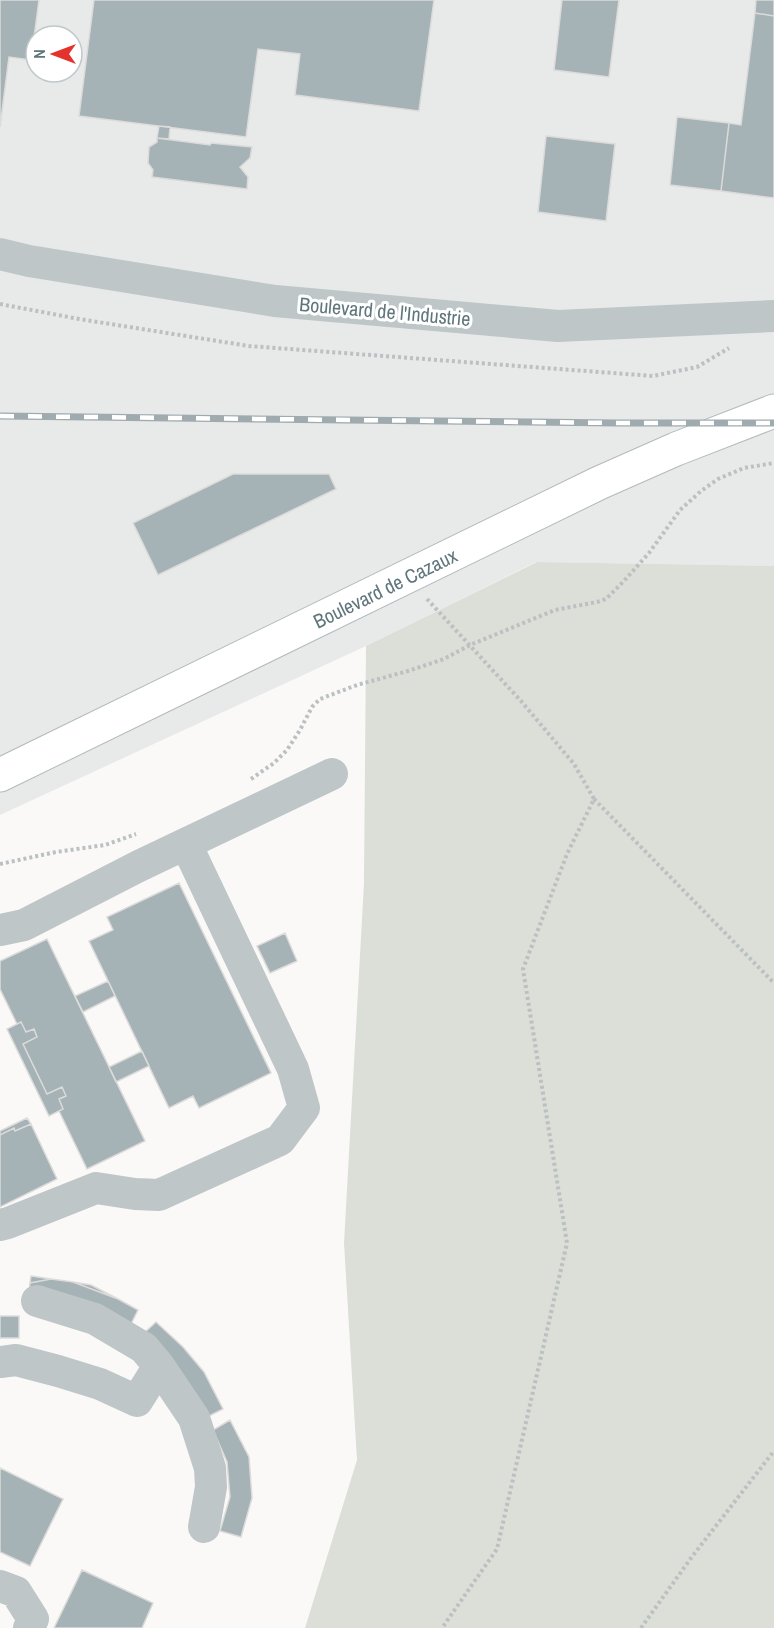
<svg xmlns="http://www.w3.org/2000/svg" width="774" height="1628" viewBox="0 0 774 1628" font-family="'Archivo Narrow',sans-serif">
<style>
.built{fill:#e8e9e9;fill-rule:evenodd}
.green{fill:#dbdfd7}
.building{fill:#a5b2b6;stroke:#dcdbda;stroke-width:1.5}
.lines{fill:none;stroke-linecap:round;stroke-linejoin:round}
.major-casing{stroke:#b2babd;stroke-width:35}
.path{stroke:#bbc0c2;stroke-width:4;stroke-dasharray:3 3;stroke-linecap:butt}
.minor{stroke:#bec6c8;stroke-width:32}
.major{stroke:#fff;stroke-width:33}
.rail-casing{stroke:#a0abaf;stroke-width:7}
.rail{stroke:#fff;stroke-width:4.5;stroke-dasharray:14;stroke-linecap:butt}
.labels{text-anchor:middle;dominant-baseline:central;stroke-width:6;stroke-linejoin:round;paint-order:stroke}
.street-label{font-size:20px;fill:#60767d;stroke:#fff}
</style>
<rect width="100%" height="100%" fill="#faf9f8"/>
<path class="built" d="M0,0h774v566l-238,-4 -170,84 -366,169zM36,36h36v36h-36z"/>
<path class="green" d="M537,562l237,4v1062h-469l52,-168 -13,-217 20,-360 2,-237z"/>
<path class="building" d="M0,0h39l-8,60 -22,-3 -9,70z
M94,0h340l-15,111 -124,-16 5,-41 -42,-5 -12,88 -167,-21z
M562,0h57l-10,77 -55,-7z
M756,0h18v16l-19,-3z
M755,13l19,3v182l-53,-7 8,-68 12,2z
M677,117l52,6 -8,68 -51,-6z
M159,126l11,1 -1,12 -12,-1z
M546,136l69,8 -9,77 -68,-9z
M157,138l53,7 1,-2 41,4 -2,11 -10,9 8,10 -1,12 -95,-12 1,-7 -5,-7 1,-16 8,-5z
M233,474h96l7,15 -178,86 -25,-52z
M179,883l92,190 -72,35 -6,-12 -24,12 -80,-167 24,-11 -6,-13z
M285,933l12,28 -27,12 -13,-27z
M47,939l98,202 -58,28 -28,-58 4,-2 -4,-10 7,-3 -4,-9 -15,7 -24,-50 14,-7 -3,-8 -8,3 -5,-10 -4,2 -17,-35v-28z
M108,981l7,15 -32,16 -8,-16z
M21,1022l5,10 8,-3 3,8 -14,7 24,50 15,-7 4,9 -7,3 4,10 -14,7 -42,-87z
M142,1051l7,15 -33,16 -7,-15z
M27,1118l4,6 -16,7 -1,-3 -14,7v-4z
M31,1124l26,55 -57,28v-72l14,-7 1,3z
M31,1276l20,3 -21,4z
M51,1279l22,3 45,17 20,11 -8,16 -101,-31 1,-12z
M73,1282l18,3 27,14z
M0,1316h19v22h-19z
M156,1322l27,25 21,25 19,37 -16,8 -65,-82z
M230,1420l19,37 3,41 -11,39 -21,-6 10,-34 -3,-35 -14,-32z
M0,1468l63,31 -33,67 -30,-14z
M82,1570l71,33 -11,25h-88z"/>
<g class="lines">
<defs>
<path id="major" d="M0,775l599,-292 77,-34 98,-38"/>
</defs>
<use href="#major" class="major-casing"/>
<path class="path" d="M0,304l79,15 170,27 404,30 44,-9 32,-19
M427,599l94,102 53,63 20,35 -27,55 -44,115 44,274 -70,306 -55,79
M251,779l23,-16 13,-13 13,-20 12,-23 8,-8 37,-14 51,-14 36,-12 26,-14 85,-35 42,-8 9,-3 17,-17 26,-29 31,-43 21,-19 17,-12 26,-11 30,-5
M594,799l180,184
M0,864l56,-12 49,-7 31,-11
M641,1628l50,-70 83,-107"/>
<path class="minor" d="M0,254l29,7 246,40 283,25 216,-10
M0,930l24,-5 115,-59 193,-92
M0,1225l8,-2 88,-35 39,6 24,1 121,-55 24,-32 -11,-39 -107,-225
M0,1362l16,-2 42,11 42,13 37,17 22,-35 -15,-18 -49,-29 -58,-18
M159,1366l35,52 16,50 1,19 -7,40
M0,1586l16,6 17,27 -4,9"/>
<use href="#major" class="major"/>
<defs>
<path id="rail" d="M0,416l617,7h157"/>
</defs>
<use href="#rail" class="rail-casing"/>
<use href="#rail" class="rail"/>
</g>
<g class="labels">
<g class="street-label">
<text transform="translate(385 311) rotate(5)">Boulevard de l'Industrie</text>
<text transform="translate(385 588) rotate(-26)">Boulevard de Cazaux</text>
</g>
</g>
<g transform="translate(54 54) rotate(270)"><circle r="28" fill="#ffffff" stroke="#bfc8cb" stroke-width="1.5"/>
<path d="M0-4.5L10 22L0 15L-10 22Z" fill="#e4322d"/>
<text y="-9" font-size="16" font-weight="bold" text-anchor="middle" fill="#60767d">N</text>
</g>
</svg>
